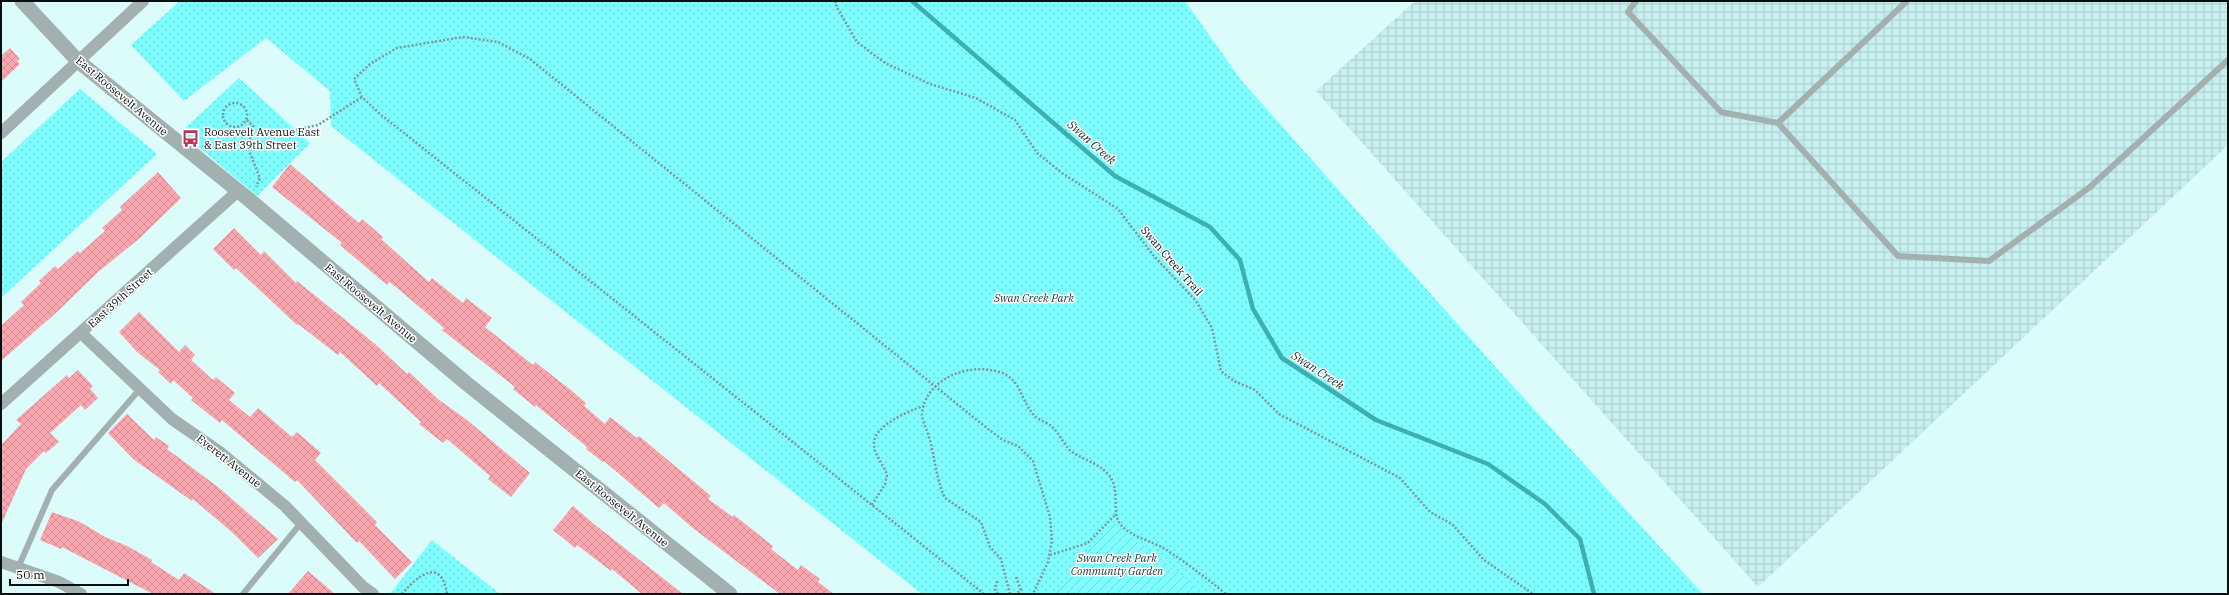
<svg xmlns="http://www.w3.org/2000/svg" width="2229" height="595" viewBox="0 0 2229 595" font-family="'IBM Plex Serif',serif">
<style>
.industrial{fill:url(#industrial-grid)}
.park{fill:url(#park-dots)}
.garden{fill:url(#garden-furrows)}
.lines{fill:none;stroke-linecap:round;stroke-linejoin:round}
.stream{stroke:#3eafb1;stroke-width:4.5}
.building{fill:url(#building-cross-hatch)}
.path{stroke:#819797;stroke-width:2.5;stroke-dasharray:2 2;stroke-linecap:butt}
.service{stroke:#a3b0b0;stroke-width:6}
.minor{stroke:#a3b0b0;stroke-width:12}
.tertiary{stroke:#a3b0b0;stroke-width:15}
.labels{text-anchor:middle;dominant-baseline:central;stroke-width:3;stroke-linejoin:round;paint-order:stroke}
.street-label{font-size:11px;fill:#061010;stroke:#fff}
.poi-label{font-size:11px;fill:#061010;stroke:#fff;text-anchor:start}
.park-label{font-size:11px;font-style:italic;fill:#223b3c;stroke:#fff}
.water-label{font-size:12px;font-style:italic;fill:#1a3333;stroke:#fff}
</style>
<defs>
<pattern id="industrial-grid" width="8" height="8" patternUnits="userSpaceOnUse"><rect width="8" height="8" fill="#c8eff0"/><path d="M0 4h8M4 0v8" fill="none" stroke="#aacccd"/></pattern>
<pattern id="park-dots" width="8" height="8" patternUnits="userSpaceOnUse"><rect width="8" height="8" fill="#7dfdff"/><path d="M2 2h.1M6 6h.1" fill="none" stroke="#6bd8da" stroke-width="1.8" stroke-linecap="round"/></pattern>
<pattern id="garden-furrows" width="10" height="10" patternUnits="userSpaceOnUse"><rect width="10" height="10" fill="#7dfdff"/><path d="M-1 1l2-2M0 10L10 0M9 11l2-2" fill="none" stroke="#6bd8da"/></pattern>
<pattern id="building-cross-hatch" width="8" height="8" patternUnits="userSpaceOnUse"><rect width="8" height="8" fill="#faa6ae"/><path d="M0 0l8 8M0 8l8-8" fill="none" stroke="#d58e95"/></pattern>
</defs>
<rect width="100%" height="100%" fill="#dcfbfb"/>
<path class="industrial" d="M1415,1h813v144l-470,442 -442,-496z"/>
<path class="park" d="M180,1h1005l56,79 259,292 203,222h-781l-591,-468 -1,-35 -64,-53 -82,63 -53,-56z
M239,78l71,65 -53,53 -76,-64z
M80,89l77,65 -156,144v-136z
M432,540l68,54h-110z"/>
<path class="garden" d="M1112,521l94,73h-151z"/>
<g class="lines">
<path class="stream" d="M912,1l203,175 95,51 30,33 13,49 29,49 94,62 112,44 57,40 35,35 14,55"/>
</g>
<path class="building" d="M10,48l10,11 -3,2 3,3 -19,18v-26z
M290,164l69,59 3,-4 21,18 -2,2 48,43 3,-4 31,25 3,-5 26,20 -7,9 48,38 2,-3 37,29 14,12 -2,3 21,18 5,-7 27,21 2,-2 72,60 -3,3 25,18 1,-2 39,31 -2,3 27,21 3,-5 19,14 -2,3 16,12h-54l-86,-65 -30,-26 -5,5 -55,-47 -1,1 -17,-13 1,-2 -51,-42 -1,2 -22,-18 2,-2 -73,-57 2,-2 -48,-41 -7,-5 -2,3 -47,-40 2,-2 -70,-56z
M158,172l23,26 -41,40 -42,34 -40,39 -57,50v-35l23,-21 -3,-3 20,-19 -2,-2 16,-15 3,3 20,-18 2,2 25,-22 -3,-3 20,-18 -2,-3z
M234,228l27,27 3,-4 32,32 1,-2 78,63 32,30 2,-2 30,28 28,20 63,53 -19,24 -23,-18 2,-3 -43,-37 -4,4 -24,-19 2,-2 -42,-39 -2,3 -37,-34 -2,3 -40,-31 -1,1 -61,-57 -2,2 -21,-21z
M139,312l40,40 6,-7 10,10 -4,5 22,20 3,-3 19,16 -6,7 21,17 8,-9 34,29 5,-5 24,21 -6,7 62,62 -2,3 37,37 -17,17 -36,-38 -2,2 -60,-63 -2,2 -73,-62 -2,3 -29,-23 2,-2 -20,-18 -2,4 -13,-12 2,-2 -23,-18 -18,-20z
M78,370l15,16 -3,3 8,9 -13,12 -4,-5 -31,28 9,9 -13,11 -2,-2 -18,18 -25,56v-80l20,-21 -5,-4 51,-45 2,3z
M127,414l27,26 2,-3 13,9 -2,3 51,38 60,52 -20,19 -25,-25 -40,-34 -1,2 -59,-42 -25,-26z
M573,506l21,18 89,70h-41l-30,-25 -1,2 -34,-26 -2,3 -22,-18z
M52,512l28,10 25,15 22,9 25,14 -1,2 28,18 5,-7 32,21h-63l-91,-47 -1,2 -21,-9z
M308,571l27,23h-47z"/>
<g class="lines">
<path class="path" d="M836,1l-1,3 22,38 28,21 45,21 46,14 39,22 22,33 25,20 56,36 35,46 43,46 16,27 9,43 13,10 21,9 24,24 121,64 30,34 22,12 32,36 49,34
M223 115a12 12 0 1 1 24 0a12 12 0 1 1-24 0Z
M247,120l6,6 -5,22 12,30 -4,9
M253,130l21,4 44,-9 44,-28
M872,505l13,-21 2,-9c-3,-10 -13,-20 -13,-31 -1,-18 36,-34 50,-38
M1050,555l38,-12 28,-29
M1016,577l5,13 -5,4
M997,581l-2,9 3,4
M402,594c15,-18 39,-38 45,0
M984,594l-604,-480 -18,-17 -8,-18 16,-15 27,-16 66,-11 35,5 32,17 458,370 15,11 15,6 15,15 17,56 2,23 -4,22 -15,32
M1010,594l-9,-35 -11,-12 -9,-25 -36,-24c-10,-21 -10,-45 -18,-67 -2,-5 -5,-12 -5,-17 3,-36 49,-53 80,-41 19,7 19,28 32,42 4,5 12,7 17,11 9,7 13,20 21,26 12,8 26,11 36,22 14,16 2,39 13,51 10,12 31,16 44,24 22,14 41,29 61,45"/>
<path class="service" d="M1636,1l-8,11 93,100 57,11 129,-122
M1778,123l120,133 91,5 101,-74 138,-127
M18,568l34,-78 88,-101
M243,594l58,-71"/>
<path class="minor" d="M1,133l142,-132
M81,333l91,86 49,34 64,53 78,81 10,7
M1,404l237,-213
M1,562l58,20 22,12"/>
<path class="tertiary" d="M22,1l56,60 169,137 219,185 264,211"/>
</g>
<defs>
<symbol id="bus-bare" viewBox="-9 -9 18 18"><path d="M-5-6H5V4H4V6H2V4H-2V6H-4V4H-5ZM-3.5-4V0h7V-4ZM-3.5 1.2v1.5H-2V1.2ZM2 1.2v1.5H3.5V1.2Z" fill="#c13152" stroke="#fff" stroke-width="2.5" paint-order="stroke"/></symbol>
</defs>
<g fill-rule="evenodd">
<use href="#bus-bare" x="178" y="126" width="25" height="25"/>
</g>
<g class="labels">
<g class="street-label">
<text transform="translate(122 96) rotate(40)">East Roosevelt Avenue</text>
<text transform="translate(1172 261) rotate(49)">Swan Creek Trail</text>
<text transform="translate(120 298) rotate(-42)">East 39th Street</text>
<text transform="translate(371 303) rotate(40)">East Roosevelt Avenue</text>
<text transform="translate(229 461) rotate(38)">Everett Avenue</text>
<text transform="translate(622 508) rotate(39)">East Roosevelt Avenue</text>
</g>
<g class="poi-label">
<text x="204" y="132">Roosevelt Avenue East<tspan x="204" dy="13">&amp; East 39th Street</tspan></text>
</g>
<g class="park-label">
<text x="1034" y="298">Swan Creek Park</text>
<text x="1117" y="558">Swan Creek Park<tspan x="1117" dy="13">Community Garden</tspan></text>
</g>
<g class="water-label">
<text transform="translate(1092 142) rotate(41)">Swan Creek</text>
<text transform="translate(1318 370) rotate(33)">Swan Creek</text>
</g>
</g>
<rect width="2229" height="595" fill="none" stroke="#061010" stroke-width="4"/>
<path d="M10 579v6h118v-6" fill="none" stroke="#061010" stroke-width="2"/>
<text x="16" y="579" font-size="12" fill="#061010" stroke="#ffffff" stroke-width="3" paint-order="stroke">50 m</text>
</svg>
